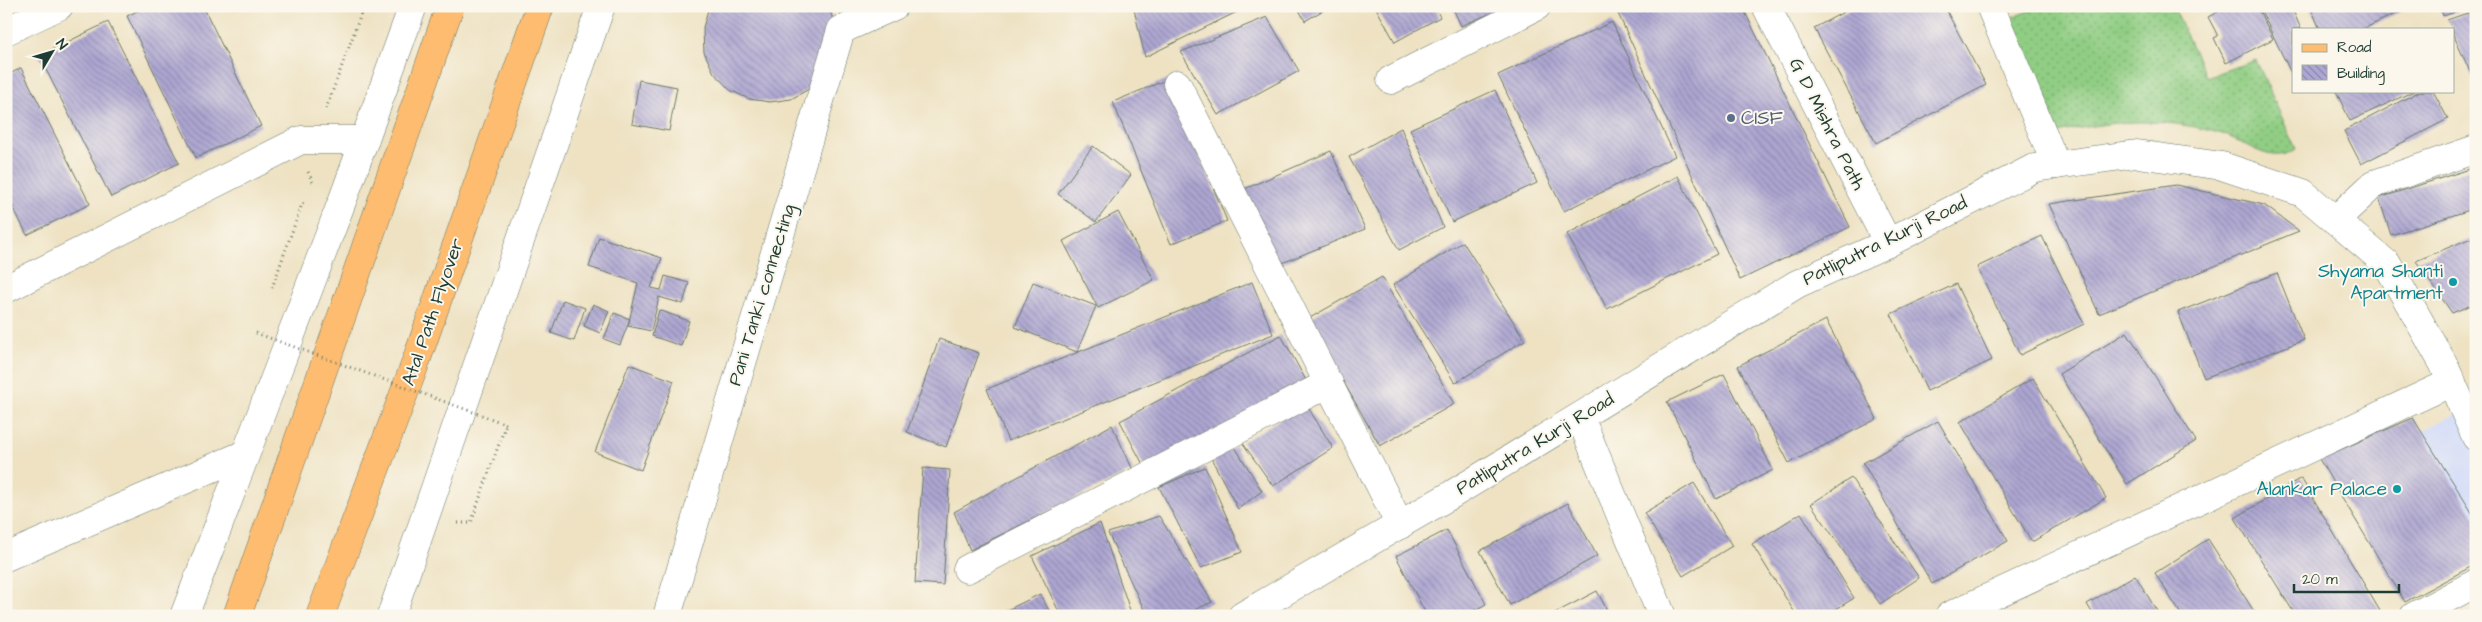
<svg xmlns="http://www.w3.org/2000/svg" width="2482" height="622" viewBox="0 0 2482 622" font-family="'Architects Daughter',sans-serif">
<style>
.built{fill:#d0daf9}
.grass{fill:url(#grass-dots);stroke:#58865c}
.building{fill:url(#building-back-hatch)}
.lines{fill:none;stroke-linecap:round;stroke-linejoin:round}
.minor-casing{stroke:#677766;stroke-width:29}
.tertiary-casing{stroke:#677766;stroke-width:29}
.primary-casing{stroke:#677766;stroke-width:29}
.path{stroke:#677766;stroke-width:3;stroke-dasharray:1 4;stroke-linecap:butt}
.minor{stroke:#fff;stroke-width:28}
.tertiary{stroke:#fff;stroke-width:28}
.primary{stroke:#fdbc70;stroke-width:28}
.path-bridge{stroke:#677766;stroke-width:3;stroke-dasharray:1 4;stroke-linecap:butt}
.service-dot{fill:#5c6f8a;stroke:#fbf7ec;stroke-width:2}
.culture-dot{fill:#0f9aa8;stroke:#fbf7ec;stroke-width:2}
.labels{text-anchor:middle;dominant-baseline:central;stroke-width:4;stroke-linejoin:round;paint-order:stroke}
.service-label{font-size:19px;fill:#4e5e75;stroke:#fbf7ec;text-anchor:start}
.street-label{font-size:19px;fill:#1f3d34;stroke:#fbf7ec}
.culture-label{font-size:19px;fill:#0d838f;stroke:#fbf7ec;text-anchor:end}
</style>
<defs>
<pattern id="grass-dots" width="8" height="8" patternUnits="userSpaceOnUse" patternTransform="scale(1.25)"><rect width="8" height="8" fill="#91ce84"/><path d="M2 2h.1M6 6h.1" fill="none" stroke="#76a86d" stroke-width="1.8" stroke-linecap="round"/></pattern>
<pattern id="building-back-hatch" width="6" height="6" patternUnits="userSpaceOnUse" patternTransform="scale(1.25)"><rect width="6" height="6" fill="#ada6d2"/><path d="M-1 5l2 2M0 0l6 6M5-1l2 2" fill="none" stroke="#8c88ab"/></pattern>
</defs>
<rect width="100%" height="100%" fill="#fbf7ec"/>
<filter id="ink" filterUnits="userSpaceOnUse"><feTurbulence type="fractalNoise" baseFrequency=".02" numOctaves="2"/><feDisplacementMap in="SourceGraphic" scale="10" xChannelSelector="R" yChannelSelector="G"/><feConvolveMatrix kernelMatrix="1 2 1 2 8 2 1 2 1" color-interpolation-filters="sRGB"/></filter>
<filter id="wash" filterUnits="userSpaceOnUse"><feTurbulence type="fractalNoise" baseFrequency=".0096" numOctaves="4" result="noise"/><feDisplacementMap in="SourceGraphic" scale="20" xChannelSelector="R" yChannelSelector="G"/><feGaussianBlur stdDeviation="1.12" result="paint"/><feColorMatrix in="noise" values="0 0 0 0 0 0 0 0 0 0 0 0 0 0 0 0 0 1.4 0 .05"/><feComposite in="paint" operator="in"/></filter>
<g filter="url(#wash)">
<rect width="100%" height="100%" fill="#eee2c3"/>
<path class="built" d="M2476,404v160l-68,-126z"/>
<path class="grass" d="M2043,6h130l33,71 50,-17 40,89c-27,18 -49,-8 -77,-16 -59,-17 -110,-13 -169,2l-46,-115z"/>
<g id="blocks">
<path class="building" d="M147,6h56l58,120 -65,32 -69,-142z
M709,6h119l6,16 -25,67 -18,10 -21,3 -21,-3 -19,-9 -16,-17 -10,-21 -1,-24z
M1139,6h110l-104,51 -11,-48z
M1297,6h33l-25,15z
M1375,6h59l6,11 -45,25z
M1452,6h56l-47,20z
M1623,6h119l108,221 -110,53 -124,-271z
M1855,6h89l42,79 -110,58 -62,-115z
M2229,6h28l16,33 -47,24 -12,-25 4,-2 -10,-19z
M2259,6h32l10,23h-8v41l-3,1z
M2310,6h102l-49,23h-43z
M2440,6h30v1l-27,9z
M2476,10v75l-23,-51v-5l-6,-9z
M1267,17l32,54 -81,44 -37,-63z
M108,22l71,141 -68,34 -72,-141z
M1612,22l63,134 -111,55 -66,-136z
M21,68l69,136 -63,31 -21,-42v-117z
M1168,79l59,142 -56,23 -58,-142z
M639,80l38,7 -8,44 -37,-7z
M1495,90l42,93 -85,39 -42,-93z
M2336,91h78l-64,30z
M2420,91h13l15,28 -87,45 -17,-33z
M1401,128l42,99 -44,23 -50,-93z
M1093,146l38,29 -35,47 -38,-28z
M1331,151l34,78 -95,39 -37,-74z
M2476,167v41l-85,27 -12,-37z
M1678,176l39,78 -110,55 -40,-75z
M2176,185l88,20 35,26 -200,83 -50,-110z
M1118,212l36,68 -56,28 -35,-67z
M2042,236l42,88 -64,31 -43,-88z
M2476,236v67l-24,10 -36,-52z
M599,237l63,21 -11,30 10,2 4,-14 24,7 -6,21 -24,-7 -8,34 -23,-5 10,-43 -49,-16z
M1463,242l62,98 -70,43 -62,-98z
M2277,273l27,67 -100,38 -26,-66z
M1382,277l72,127 -74,42 -72,-127z
M1033,282l63,24 -19,46 -62,-25z
M1252,282l21,52 -265,107 -21,-52z
M1956,284l36,76 -65,31 -36,-77z
M563,300l22,8 -11,33 -23,-8z
M593,304l16,7 -9,22 -16,-7z
M659,310l30,11 -8,25 -29,-10z
M614,313l16,6 -10,26 -16,-6z
M1826,320l51,99 -88,44 -51,-97z
M2127,332l69,109 -69,43 -68,-110z
M1281,335l27,49 -162,86 -26,-49z
M939,339l40,14 -33,94 -39,-15z
M629,364l45,17 -33,89 -46,-18z
M1724,374l49,96 -57,29 -49,-97z
M2033,378l73,120 -74,44 -72,-120z
M1306,404l27,44 -60,38 -31,-44z
M2413,418l63,101v45l-71,38 -86,-143z
M1938,421l70,120 -76,43 -69,-121z
M1112,425l21,45 -163,80 -16,-38z
M1235,447l27,44 -24,18 -27,-51z
M1205,467l37,85 -41,16 -42,-81z
M923,468l27,2 -7,115 -28,-2z
M1851,478l68,100 -39,26 -69,-100z
M2301,478l82,138h-87l-61,-98z
M1694,483l38,63 -49,30 -39,-63z
M1568,503l29,53 -87,49 -30,-54z
M1801,513l53,85 -29,18h-28l-45,-72z
M1159,516l53,86 -30,14h-35l-39,-83z
M1100,523l32,93h-71l-29,-60z
M1447,530l39,74 -22,12h-37l-31,-60z
M2208,539l49,77h-75l-27,-43z
M2135,575l25,41h-66l-7,-12z
M1597,591l13,25h-61z
M1040,594l12,22h-57z"/>
</g>
</g>
<g filter="url(#ink)">
<use href="#blocks" fill-opacity="0" stroke="#677766" stroke-width="1"/>
<g class="lines">
<defs>
<path id="minor" d="M1766,6l122,237
M1990,6l66,159
M6,31l53,-25
M1391,80l146,-74
M1177,84l223,441
M2335,220l39,-36 102,-35
M6,289l295,-149h64
M1580,417l82,199
M6,557l239,-103
M967,569l362,-186
M667,616l174,-586 53,-24
M1949,616l503,-234
M2414,616l62,-33"/>
<path id="tertiary" d="M184,616l162,-425 67,-185
M391,616l210,-610
M1242,616l209,-121 346,-211 91,-41 146,-75 103,-14 85,12 81,27 84,71 56,99 33,74"/>
<path id="primary" d="M237,616l213,-610
M320,616l94,-249 126,-361"/>
</defs>
<use href="#minor" class="minor-casing"/>
<use href="#tertiary" class="tertiary-casing"/>
<use href="#primary" class="primary-casing"/>
<path class="path" d="M326,109l38,-103
M308,172l6,13
M272,288l30,-84 4,-1
M458,523h13l35,-99"/>
<use href="#minor" class="minor"/>
<use href="#tertiary" class="tertiary"/>
<use href="#primary" class="primary"/>
<path class="path-bridge" d="M256,333l250,91"/>
</g>
</g>
<circle class="service-dot" cx="1731" cy="118" r="5"/>
<g class="culture-dot">
<circle cx="2453" cy="282" r="5"/>
<circle cx="2397" cy="489" r="5"/>
</g>
<g class="labels">
<g class="service-label">
<text x="1741" y="118">CISF</text>
</g>
<g class="street-label">
<text transform="translate(1827 124) rotate(63)">G D Mishra Path</text>
<text transform="translate(1885 241) rotate(-26)">Patliputra Kurji Road</text>
<text transform="translate(762 295) rotate(-73)">Pani Tanki connecting</text>
<text transform="translate(433 312) rotate(-71)">Atal Path Flyover</text>
<text transform="translate(1535 444) rotate(-31)">Patliputra Kurji Road</text>
</g>
<g class="culture-label">
<text x="2443" y="271">Shyama Shanti<tspan x="2443" dy="22">Apartment</tspan></text>
<text x="2387" y="489">Alankar Palace</text>
</g>
</g>
<rect width="2482" height="622" fill="none" stroke="#fbf7ec" stroke-width="25"/>
<rect x="2292" y="28" width="162" height="65" fill="#fbf7ec" stroke="#a3ada2"/>
<rect x="2302" y="44" width="25" height="8" fill="#fdbc70" stroke="#a3ada2"/>
<text x="2337" y="52" font-size="15" fill="#1f3d34">Road</text>
<rect x="2302" y="65" width="25" height="15" fill="url(#building-back-hatch)" stroke="#a3ada2"/>
<text x="2337" y="78" font-size="15" fill="#1f3d34">Building</text>
<g transform="translate(52 52) rotate(52)" stroke="#fbf7ec" stroke-width="4" paint-order="stroke">
<path d="M0-4L9 19L0 12L-9 19Z" fill="#1f3d34"/>
<text y="-8" font-size="14" font-weight="bold" text-anchor="middle" fill="#1f3d34">N</text>
</g>
<path d="M2294 584v8h105v-8" fill="none" stroke="#1f3d34" stroke-width="2.5"/>
<text x="2302" y="584" font-size="15" fill="#1f3d34" stroke="#fbf7ec" stroke-width="4" paint-order="stroke">20 m</text>
</svg>
